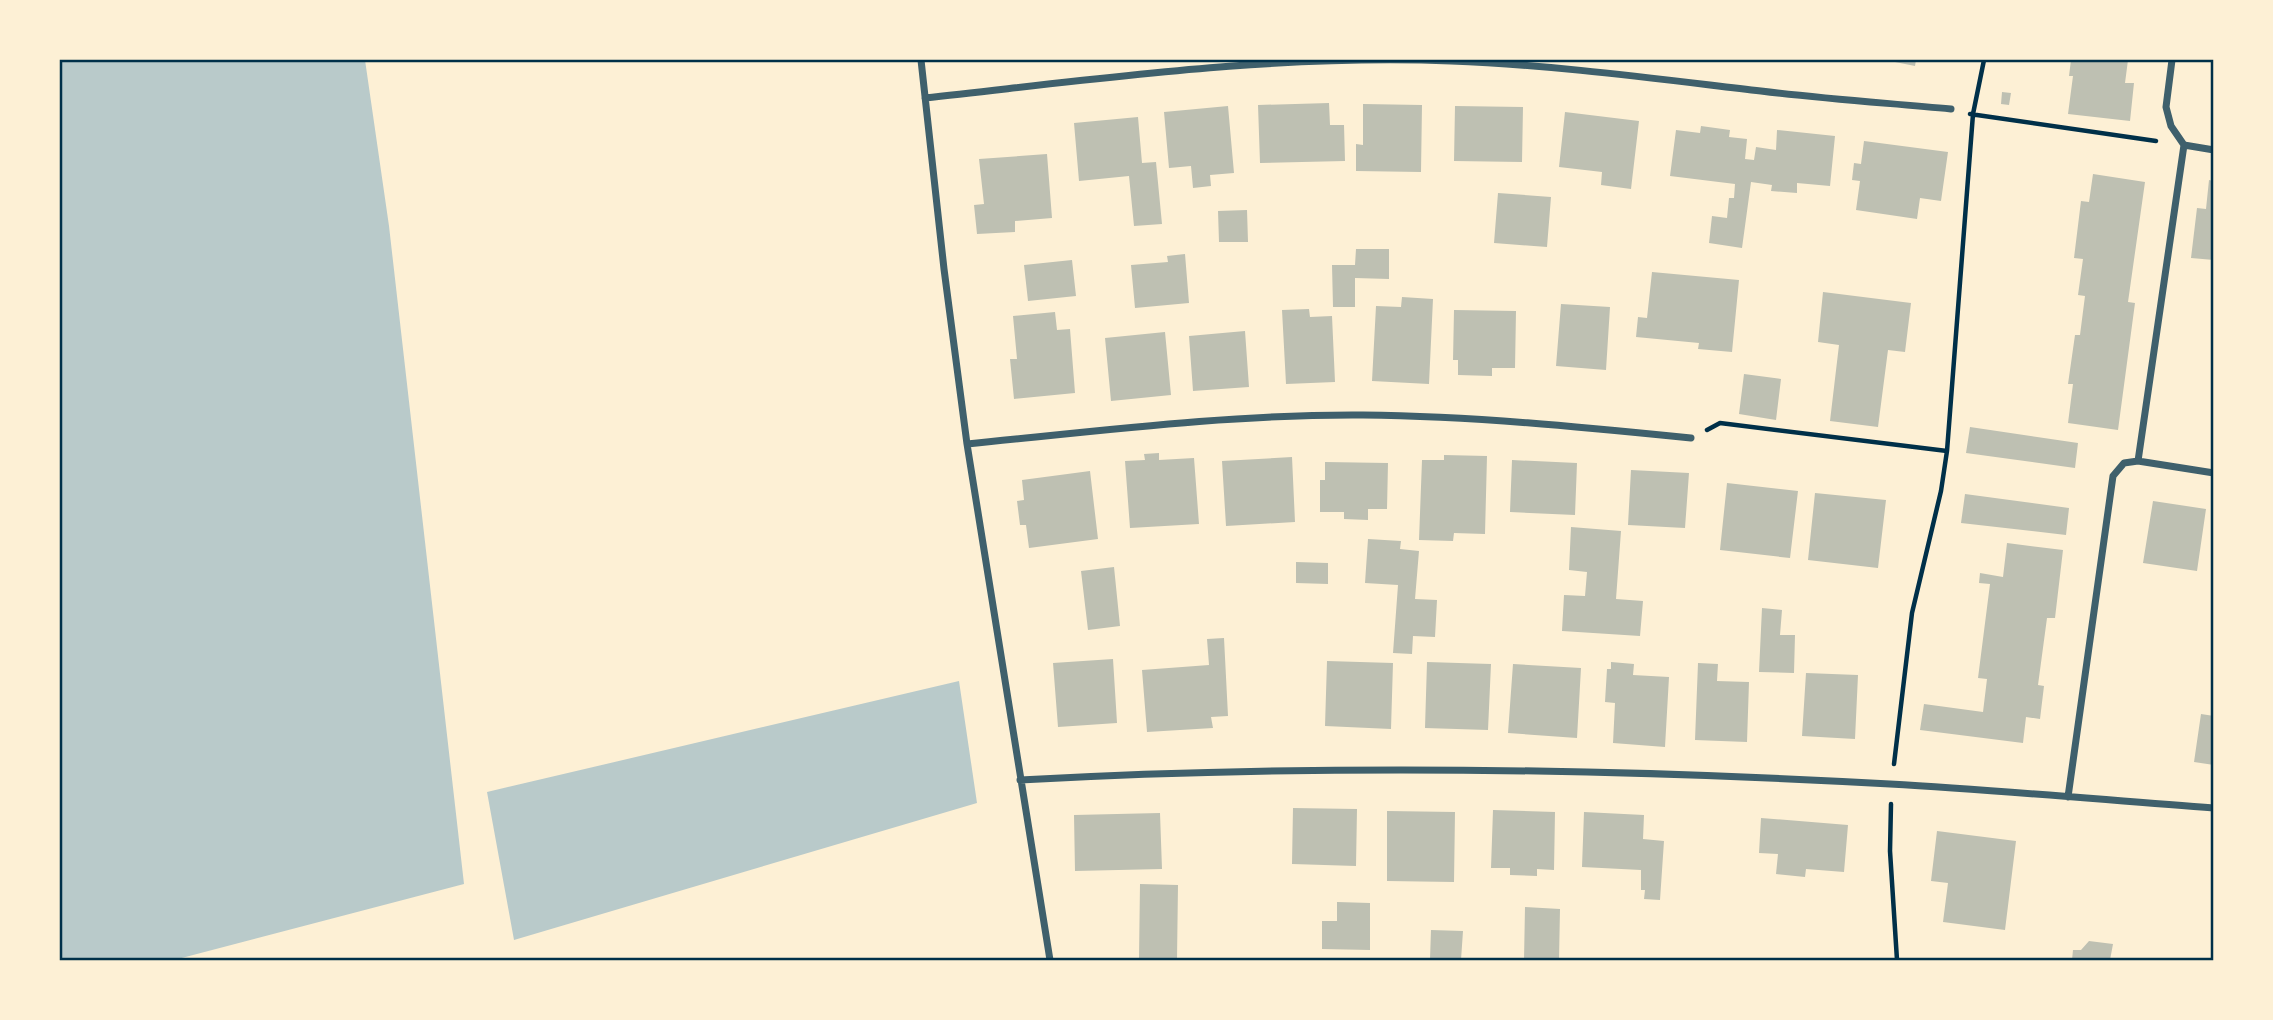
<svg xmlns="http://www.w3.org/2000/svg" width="2273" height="1020" viewBox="0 0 2273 1020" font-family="Rubik,sans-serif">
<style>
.green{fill:#b9caca}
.building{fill:#bec0b2}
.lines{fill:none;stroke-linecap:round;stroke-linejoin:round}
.path{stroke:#003049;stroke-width:4.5}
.minor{stroke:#3f606c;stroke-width:7}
.neatline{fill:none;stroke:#003049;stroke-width:2.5}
</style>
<rect width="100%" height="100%" fill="#fdf0d5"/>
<path class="green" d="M60,60h305l24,166 75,658 -290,76h-114z
M959,681l18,122 -463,137 -27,-148z"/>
<path class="building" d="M1885,60h31l-1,6z
M2071,60h57l-3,23h9l-4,38 -62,-7 5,-38h-4z
M2002,92l9,1 -2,12 -8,-1z
M1329,103l1,22h14l1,36 -85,2 -2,-58z
M1363,104l59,1 -1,67 -65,-1v-27l7,1z
M1228,106l6,67 -24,2 1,11 -18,2 -2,-22 -22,2 -5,-56z
M1455,106l68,1 -1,55 -68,-1z
M1565,112l74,9 -8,68 -30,-4 1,-13 -43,-5z
M1138,117l4,46 14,-1 6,62 -28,2 -5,-50 -50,5 -5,-58z
M1701,126l29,4 -1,7 18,2 -2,20 9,1 2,-13 20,3 1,-20 58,6 -5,50 -33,-3v10l-26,-2 1,-6 -21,-3 -9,66 -33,-5 3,-27 15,2 2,-20h5l1,-14 -65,-8 6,-46 24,3z
M1864,141l84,11 -7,49 -21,-3 -3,21 -61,-9 4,-29 -8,-1 2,-17 7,1z
M1047,154l5,64 -37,3v11l-38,2 -3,-29 10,-1 -5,-45z
M2093,174l52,8 -17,120 7,1 -17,127 -50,-7 5,-39h-5l7,-49h5l5,-39 -7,-1 5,-36 -9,-1 7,-57 8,1z
M2209,180l5,1v79l-23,-2 6,-50 9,1z
M1498,193l53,4 -4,50 -53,-4z
M1247,210l1,32h-29l-1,-31z
M1356,249h33v30l-34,-1v29h-22l-1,-42h23z
M1185,254l4,49 -54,5 -4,-43 37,-3 -1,-6z
M1072,260l4,36 -48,5 -4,-36z
M1652,272l87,8 -7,72 -34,-3 1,-6 -63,-6 2,-20 9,1z
M1823,292l88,11 -6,49 -17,-2 -10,77 -48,-6 9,-76 -21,-3z
M1402,297l31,2 -4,85 -57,-3 4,-75 25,1z
M1561,304l49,3 -4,63 -50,-4z
M1309,309l1,8 22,-1 3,66 -49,2 -4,-74z
M1454,310l62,1 -1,57h-23v8l-34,-1v-15h-5z
M1055,312l2,18 13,-1 5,64 -61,6 -4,-40h7l-4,-43z
M1245,331l4,56 -56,4 -4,-55z
M1165,332l6,63 -60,6 -6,-63z
M1744,374l37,5 -5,41 -37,-6z
M1970,427l108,16 -3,25 -109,-15z
M1159,453v7l35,-2 5,66 -69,4 -5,-67 20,-1 -1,-6z
M1444,455l43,1 -2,78 -31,-1 -1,8 -34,-1 3,-80h22z
M1292,457l3,65 -69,4 -4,-65z
M1512,460l65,3 -2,52 -65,-3z
M1325,462l63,1 -1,46h-19v11l-24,-1v-7h-24v-32h5z
M1631,470l58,3 -4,55 -57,-3z
M1090,471l8,68 -69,9 -3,-23h-6l-3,-24 7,-1 -2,-20z
M1727,483l71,8 -8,67 -70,-8z
M1815,493l71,7 -8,68 -70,-8z
M1965,494l104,14 -3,27 -105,-12z
M2153,501l53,8 -9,62 -54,-8z
M1571,527l50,4 -5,68 27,2 -3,35 -78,-5 2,-36 21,1 2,-24 -18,-2z
M1368,539l33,2 -1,8 19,2 -4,48 22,1 -2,37 -22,-1 -1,18 -19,-1 5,-68 -33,-2z
M2007,543l56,7 -8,68h-8l-9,67 6,1 -4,33 -14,-2 -3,26 -103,-13 4,-26 59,8 4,-33 -9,-1 12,-94 -11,-1 1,-10 23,4z
M1296,562l32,1v21l-32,-1z
M1114,567l6,59 -32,4 -7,-59z
M1762,608l20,2 -2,25h15l-1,38 -35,-1z
M1224,638l4,78 -17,1 2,11 -66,4 -5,-62 67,-5 -2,-26z
M1113,659l4,64 -59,4 -5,-64z
M1327,661l66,2 -2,66 -66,-3z
M1427,662l64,2 -3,66 -63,-2z
M1611,662l23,2 -1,11 36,2 -4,70 -52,-4 2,-40 -10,-1 2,-33h4z
M1698,663l20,1 -1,17 32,1 -2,60 -52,-2z
M1513,664l68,4 -4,70 -69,-5z
M1806,673l52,2 -3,64 -53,-3z
M2201,714l13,2v49l-20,-3z
M1293,808l64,1 -1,57 -64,-2z
M1493,810l62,2 -1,58 -17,-1v7l-27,-1v-7h-19z
M1387,811l68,1 -1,70 -67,-1z
M1584,812l60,3 -1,24 21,2 -4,59 -16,-1 1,-9h-4v-20l-59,-3z
M1160,813l2,56 -87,2 -1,-56z
M1761,818l87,7 -4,47 -38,-3 -1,8 -29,-3 2,-20 -19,-1z
M1937,831l79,10 -11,89 -62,-8 5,-39 -17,-2z
M1140,884l38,1 -1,74 -38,-1z
M1337,902l33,1v47l-48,-1v-28h15z
M1525,907l35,2 -1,51h-35z
M1431,930l32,1 -2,29 -31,-1z
M2089,941l24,3 -3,16h-38l1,-10h8z"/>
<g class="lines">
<path class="path" d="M1970,114l186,27
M1707,430l13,-7 227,28
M1894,764l18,-151 29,-122 6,-40 26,-337 11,-54
M1891,804l-1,47 7,109"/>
<path class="minor" d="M921,60l23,209 23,175 83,516
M2172,60l-6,47 5,19 13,19 30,5
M925,98c175,-19 350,-44 526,-37 104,4 207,18 310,30 63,8 127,12 190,18
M967,444c131,-13 264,-30 396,-29 110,1 219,12 328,23
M2138,461l46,-316
M1020,780c290,-16 580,-12 870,4 108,6 216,16 324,24
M2068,797l45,-321 11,-13 14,-2 76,12"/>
</g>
<rect width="2273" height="1020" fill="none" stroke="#fdf0d5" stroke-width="122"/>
<rect x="61" y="61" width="2151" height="898" class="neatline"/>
</svg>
